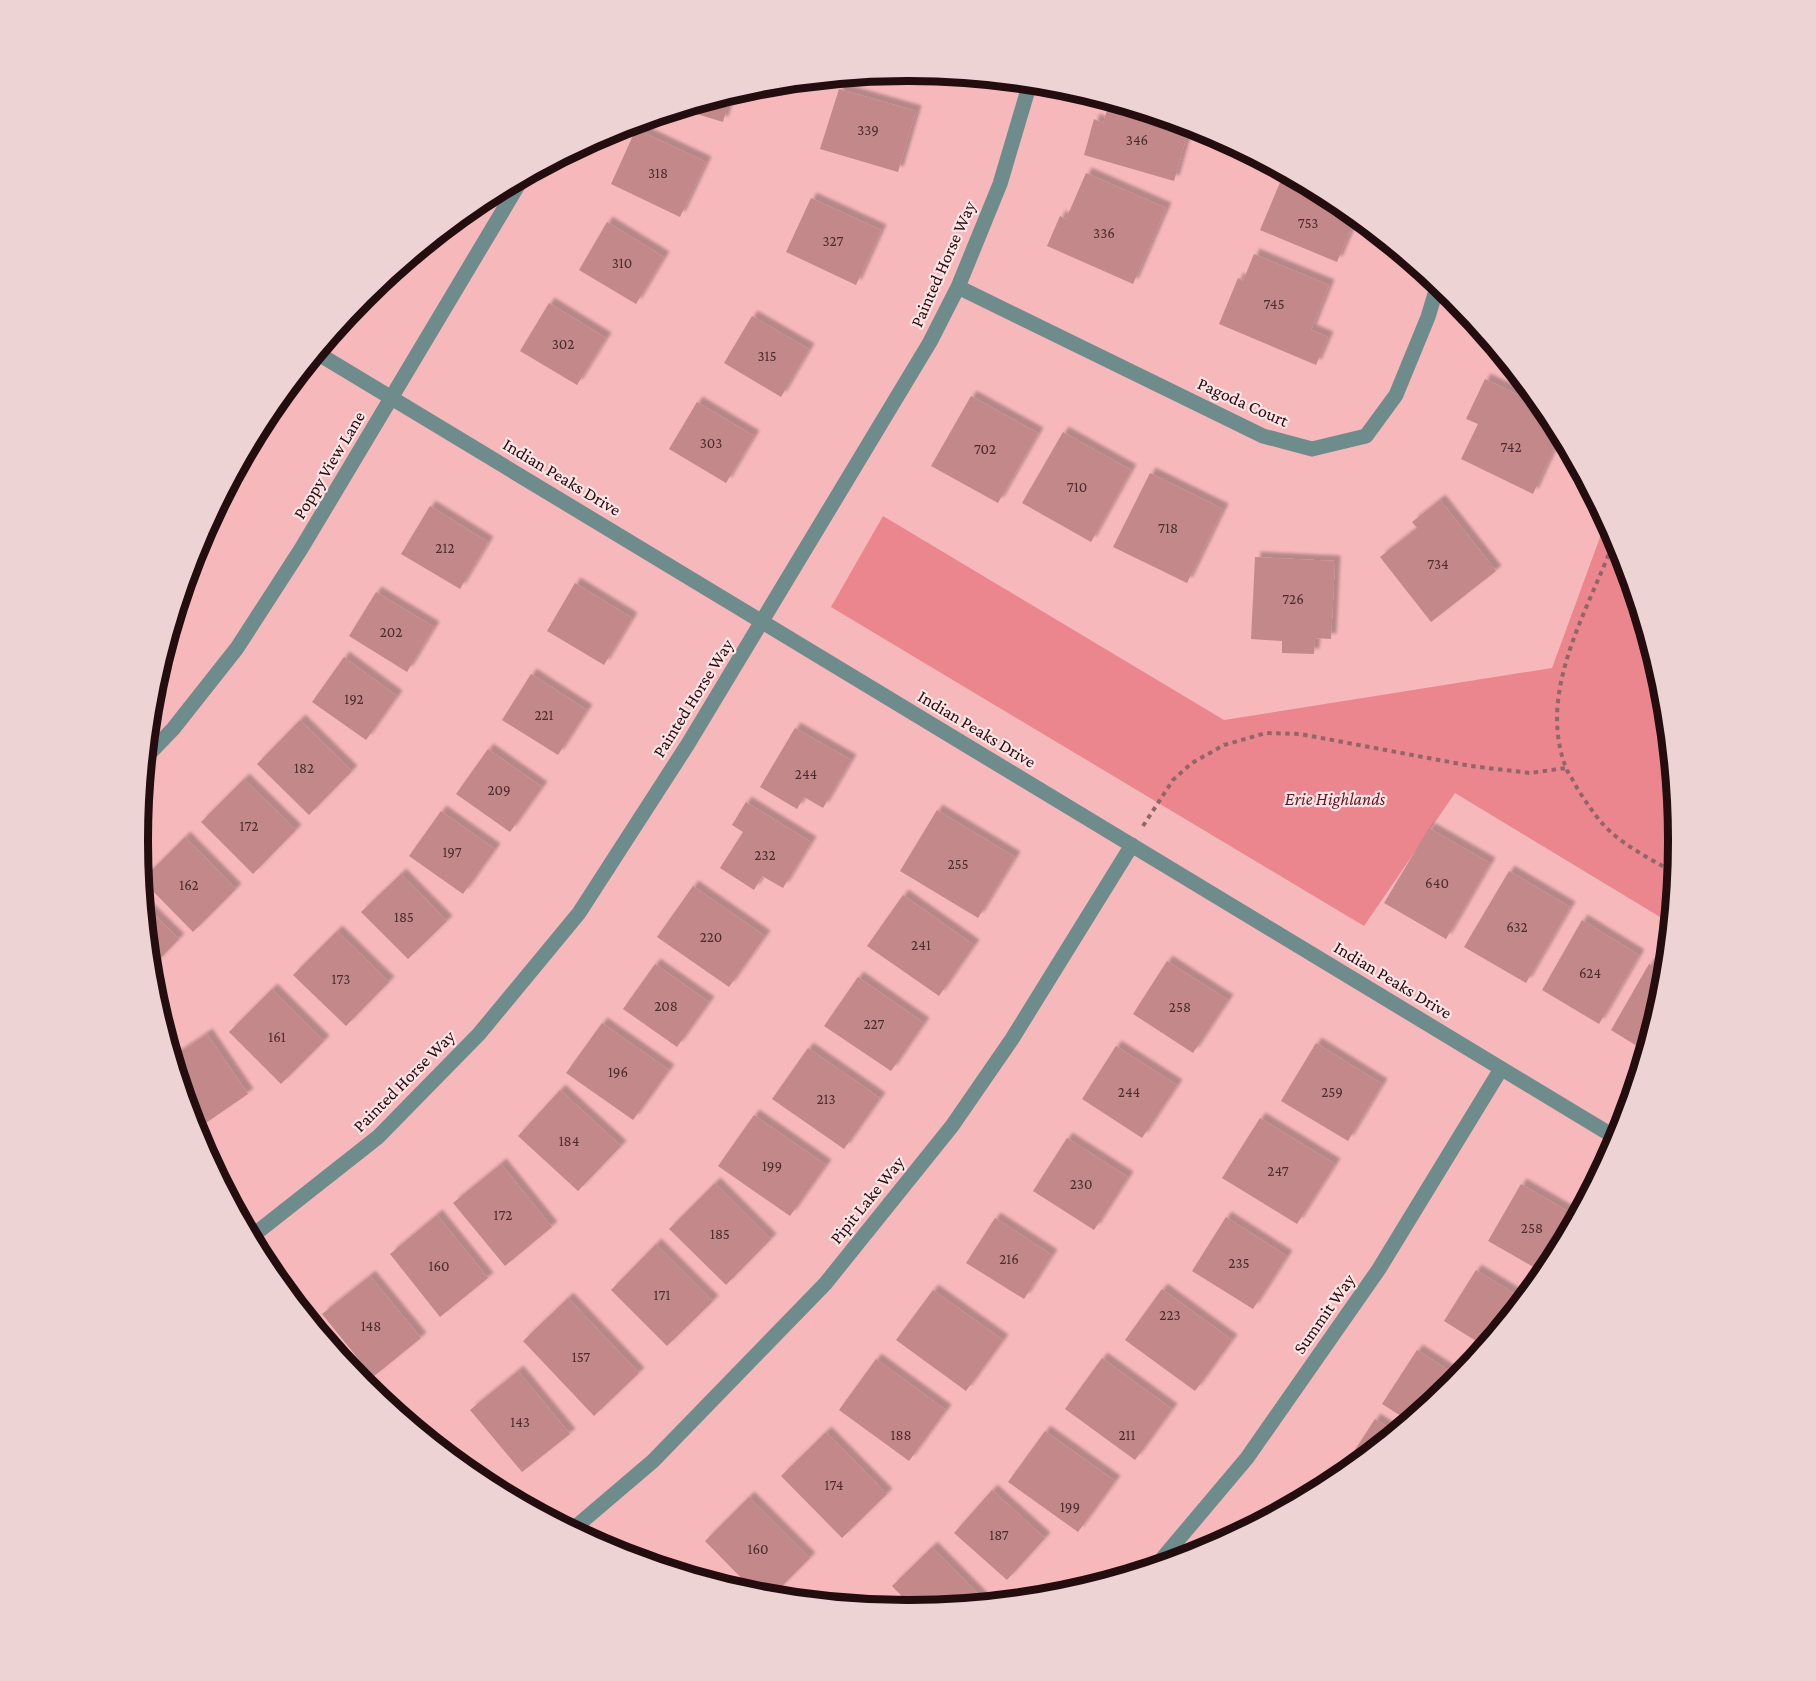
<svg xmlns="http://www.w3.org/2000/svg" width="1816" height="1681" viewBox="0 0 1816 1681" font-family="'Crimson Pro',serif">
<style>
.green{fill:#eb868e}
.building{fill:#c3888a;filter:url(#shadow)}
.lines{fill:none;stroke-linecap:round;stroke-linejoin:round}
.path{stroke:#916668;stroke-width:4;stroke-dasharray:4.5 4.5;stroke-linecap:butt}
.street{stroke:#6f8c8c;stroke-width:15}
.labels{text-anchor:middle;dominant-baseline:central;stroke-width:4.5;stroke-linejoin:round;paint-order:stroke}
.number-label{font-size:15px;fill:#4b2c2e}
.street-label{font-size:18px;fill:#230d0f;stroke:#ffe4e5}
.park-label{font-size:18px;font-style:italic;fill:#651624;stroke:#ffe4e5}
.rim{fill:none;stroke:#230d0f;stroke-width:8}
</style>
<defs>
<filter id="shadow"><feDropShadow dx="5.5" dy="-5.5" stdDeviation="1.5" flood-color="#0004"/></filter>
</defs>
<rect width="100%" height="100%" fill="#f7b8bb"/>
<path class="green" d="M883,516l341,204 328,-52 54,-147 14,25 43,145 15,150 -8,82 -215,-130 -91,133 -533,-319z"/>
<path class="building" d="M839,89l77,22 -18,61 -78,-23z
M731,93l-8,29 -43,-13z
M1110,101l80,24 -16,56 -90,-26 10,-36 9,4z
M636,129l70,33 -26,55 -69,-33z
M1086,173l80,35 -33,76 -86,-38 13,-30 6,3z
M1284,173l52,27 20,17 -19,45 -77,-32z
M811,198l70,32 -25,55 -70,-33z
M607,222l57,35 -28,47 -57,-34z
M1254,254l75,31 -18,45 17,7 -12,28 -97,-41 19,-46 5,3z
M549,303l57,35 -29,47 -57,-34z
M752,316l57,33 -28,48 -57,-34z
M1485,379l58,28 17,28 -27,59 -72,-35 17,-35 -12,-5z
M971,396l67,37 -40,70 -67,-37z
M697,402l57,34 -28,47 -57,-34z
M1063,432l68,38 -40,72 -69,-39z
M1150,473l73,36 -36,74 -74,-36z
M1440,500l56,71 -65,51 -51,-65 37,-29 -5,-6z
M430,506l58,36 -28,47 -59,-35z
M1255,557l80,4 -4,78 -16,-1 -1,16 -32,-1v-12l-31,-2z
M575,583l57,35 -28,47 -57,-34z
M376,592l58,35 -27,45 -58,-36z
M344,657l53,39 -31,44 -54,-38z
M531,674l56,36 -29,45 -56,-35z
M300,720l52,51 -43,44 -52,-51z
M795,728l56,32 -28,48 -19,-11 -7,12 -37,-22z
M488,749l54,38 -32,45 -54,-38z
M244,779l52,51 -43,44 -52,-52z
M746,802l65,40 -28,46 -21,-12 -8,14 -34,-22 23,-36 -11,-7z
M937,810l78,47 -37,61 -78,-47z
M441,811l54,38 -32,45 -54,-38z
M1429,828l61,35 -44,76 -62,-36z
M185,837l51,52 -43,43 -51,-52z
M1509,871l61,36 -44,76 -62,-36z
M401,874l46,47 -39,38 -47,-47z
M693,886l72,50 -36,51 -72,-50z
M903,895l71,50 -35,51 -72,-50z
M144,905l35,34 -28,29z
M1582,920l57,35 -40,69 -57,-34z
M337,931l52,51 -43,44 -53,-51z
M1167,961l61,39 -35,53 -60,-39z
M655,964l54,38 -32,45 -54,-38z
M1649,964l16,10 -2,17 -18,60 -34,-21z
M858,977l66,46 -33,48 -67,-45z
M272,989l52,52 -43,43 -52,-52z
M602,1023l67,47 -36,50 -67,-47z
M207,1034l41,60 -51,35 -4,-7 -20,-65z
M1316,1043l66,41 -34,57 -67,-40z
M1116,1046l61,39 -35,53 -60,-39z
M808,1048l72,50 -36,51 -72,-50z
M560,1090l61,56 -43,45 -60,-55z
M754,1115l72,50 -36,51 -72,-50z
M1260,1118l75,46 -38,60 -75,-46z
M1067,1138l61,39 -34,53 -61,-39z
M501,1164l51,63 -47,39 -52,-63z
M715,1183l56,56 -45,46 -57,-56z
M1521,1184l55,32 -32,57 -56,-32z
M437,1215l51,63 -48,39 -50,-63z
M1226,1217l61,39 -34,53 -61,-38z
M995,1218l57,37 -28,44 -58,-36z
M656,1244l57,57 -46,45 -56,-56z
M1476,1270l47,29 -39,47 -40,-25z
M370,1276l51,62 -48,39 -51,-63z
M1162,1289l70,51 -37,51 -70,-51z
M933,1290l70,50 -37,51 -70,-51z
M568,1298l71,75 -45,43 -71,-75z
M1417,1350l42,27 -7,8 -43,36 -27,-17z
M1102,1358l70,51 -37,51 -70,-51z
M876,1359l70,51 -37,51 -70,-51z
M518,1371l52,63 -48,38 -52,-62z
M1375,1419l20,13 -55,45 -2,-1z
M1045,1431l70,50 -37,51 -70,-50z
M826,1432l61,62 -45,44 -61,-62z
M992,1490l53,48 -38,42 -53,-47z
M749,1497l61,61 -39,39 -12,-1 -54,-55z
M932,1547l55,56 -72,7 -23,-24z"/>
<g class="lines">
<path class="path" d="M1615,538c-26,72 -79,152 -49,230 3,7 8,13 11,20 11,17 21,33 36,46 19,16 41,27 62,39
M1143,826l30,-46 19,-17 32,-18 42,-12 34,1 171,32 59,7 36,-5"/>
<path class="street" d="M958,287l305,149 49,13 54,-13 30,-41 32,-78 10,-33
M317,353l1301,786
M146,757l27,-28 64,-81 64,-99 222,-372
M251,1237l127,-100 101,-103 100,-121 109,-169 242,-402 28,-55 42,-103 30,-101
M572,1530l81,-69 172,-177 127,-158 60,-87 120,-194
M1156,1566l91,-108 132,-189 122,-200"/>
</g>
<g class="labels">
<g class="number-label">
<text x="868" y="130">339</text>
<text x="1137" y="140">346</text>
<text x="658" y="173">318</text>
<text x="1308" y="223">753</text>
<text x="1104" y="233">336</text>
<text x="833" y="241">327</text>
<text x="622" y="263">310</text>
<text x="1274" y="304">745</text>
<text x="563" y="344">302</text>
<text x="767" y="356">315</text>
<text x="711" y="443">303</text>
<text x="1511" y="447">742</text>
<text x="985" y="449">702</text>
<text x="1077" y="487">710</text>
<text x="1168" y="528">718</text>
<text x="445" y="548">212</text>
<text x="1438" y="564">734</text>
<text x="1293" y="599">726</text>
<text x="391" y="632">202</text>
<text x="354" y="699">192</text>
<text x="544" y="715">221</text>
<text x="304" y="768">182</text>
<text x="806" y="774">244</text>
<text x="499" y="790">209</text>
<text x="249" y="826">172</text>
<text x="452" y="852">197</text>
<text x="765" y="855">232</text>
<text x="958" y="864">255</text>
<text x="1437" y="883">640</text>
<text x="189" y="885">162</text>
<text x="404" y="917">185</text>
<text x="1517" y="927">632</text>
<text x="711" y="937">220</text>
<text x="921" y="945">241</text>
<text x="1590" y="973">624</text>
<text x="341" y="979">173</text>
<text x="666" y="1006">208</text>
<text x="1180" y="1007">258</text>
<text x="874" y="1024">227</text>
<text x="277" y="1037">161</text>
<text x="618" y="1072">196</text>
<text x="1129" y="1092">244</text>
<text x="1332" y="1092">259</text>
<text x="826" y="1099">213</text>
<text x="569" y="1141">184</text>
<text x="772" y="1166">199</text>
<text x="1278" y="1171">247</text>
<text x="1081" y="1184">230</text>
<text x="503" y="1215">172</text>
<text x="1532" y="1228">258</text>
<text x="720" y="1234">185</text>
<text x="1009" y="1259">216</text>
<text x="1239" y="1263">235</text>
<text x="439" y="1266">160</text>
<text x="662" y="1295">171</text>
<text x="1170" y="1315">223</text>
<text x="371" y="1326">148</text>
<text x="581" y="1357">157</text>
<text x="520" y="1422">143</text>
<text x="901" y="1435">188</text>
<text x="1127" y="1435">211</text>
<text x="834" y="1485">174</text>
<text x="1070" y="1507">199</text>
<text x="999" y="1535">187</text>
<text x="758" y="1549">160</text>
</g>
<g class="street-label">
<text transform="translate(943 264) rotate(-66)">Painted Horse Way</text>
<text transform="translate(1243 402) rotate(24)">Pagoda Court</text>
<text transform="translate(329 465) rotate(-59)">Poppy View Lane</text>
<text transform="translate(562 477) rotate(31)">Indian Peaks Drive</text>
<text transform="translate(693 698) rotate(-58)">Painted Horse Way</text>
<text transform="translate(977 729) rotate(31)">Indian Peaks Drive</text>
<text transform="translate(1393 980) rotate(31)">Indian Peaks Drive</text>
<text transform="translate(404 1081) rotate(-45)">Painted Horse Way</text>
<text transform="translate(867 1200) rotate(-51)">Pipit Lake Way</text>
<text transform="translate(1324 1314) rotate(-55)">Summit Way</text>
</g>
<g class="park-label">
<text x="1335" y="799">Erie Highlands</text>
</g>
</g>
<path d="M0 0H1816V1681H0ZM907 81H909A759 759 0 0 1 1668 840V841A759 759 0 0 1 909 1600H907A759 759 0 0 1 148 841V840A759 759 0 0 1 907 81Z" fill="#edd3d4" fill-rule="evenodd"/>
<path class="rim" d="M907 81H909A759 759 0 0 1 1668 840V841A759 759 0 0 1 909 1600H907A759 759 0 0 1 148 841V840A759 759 0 0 1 907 81Z"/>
</svg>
